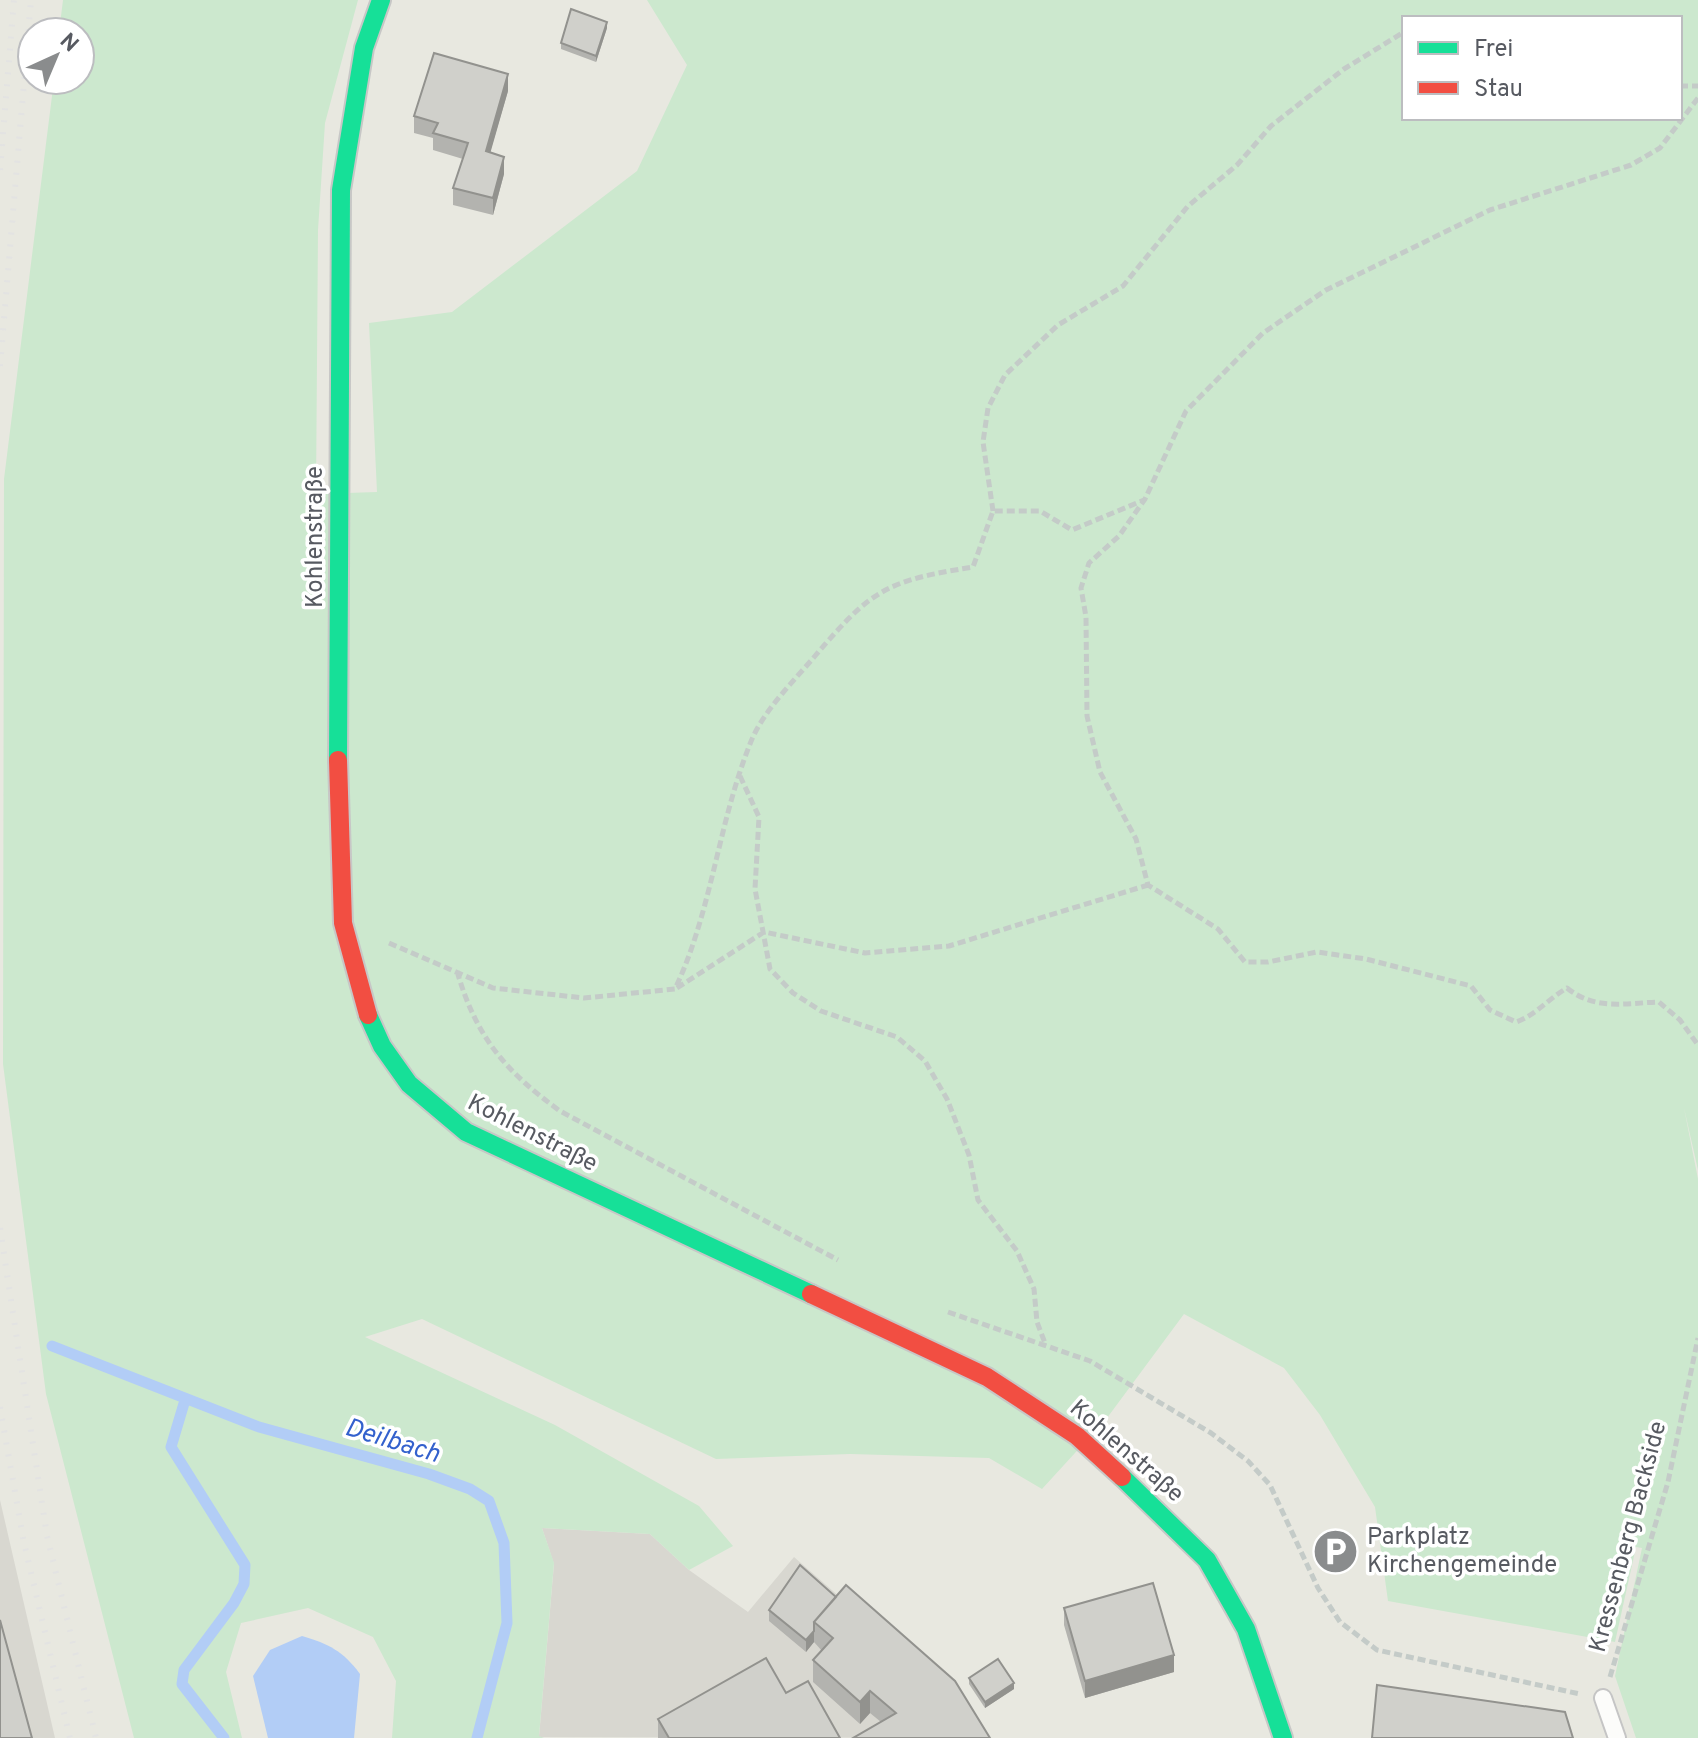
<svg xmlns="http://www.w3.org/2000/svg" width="1698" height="1738" viewBox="0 0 1698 1738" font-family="Overpass,sans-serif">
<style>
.industrial{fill:#d8d7d0}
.green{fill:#cce8ce;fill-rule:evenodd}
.water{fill:#b2cdf6}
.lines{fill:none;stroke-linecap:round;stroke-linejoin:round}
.stream{stroke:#b2cdf6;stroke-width:11}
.lane-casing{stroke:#c5c5c5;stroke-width:20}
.fast-casing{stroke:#c7c7c6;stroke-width:22}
.jam-casing{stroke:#c7c7c6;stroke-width:22}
.path{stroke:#c4cbc8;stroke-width:5;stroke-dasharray:8 4;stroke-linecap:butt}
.lane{stroke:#fcfcfa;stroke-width:16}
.fast{stroke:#16e098;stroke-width:18}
.jam{stroke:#f24e42;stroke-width:18}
.rail{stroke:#e3e3e2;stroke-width:6;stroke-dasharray:2 10;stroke-linecap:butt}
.wall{fill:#b3b3af}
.shaded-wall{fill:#92928e}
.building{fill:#d0d0cb;stroke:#92928e;stroke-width:2}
.labels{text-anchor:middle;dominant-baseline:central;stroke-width:7;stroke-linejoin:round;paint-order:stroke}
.street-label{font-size:24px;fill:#575a61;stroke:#fff}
.poi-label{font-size:24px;fill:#575a61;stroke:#fff;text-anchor:start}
.water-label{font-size:26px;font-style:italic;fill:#3361cd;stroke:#fff}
</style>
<rect width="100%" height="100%" fill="#e8e8e0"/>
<path class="industrial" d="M0,1500l55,238h-55z
M542,1528l108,6 39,36 59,42 46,-55 173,151 20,30 -448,-1 15,-173z"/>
<path class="green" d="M63,0h295l-33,123 -7,107 -2,264 61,-2 -8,-169 83,-11 185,-141 50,-106 -40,-65h1051v1170l-14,-62 14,71v559h-62l-21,-62 27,-128 -6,-1 -21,95 -227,-41 -13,-94 -55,-92 -36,-47 -100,-54 -77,104 -65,71 -53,-31 -139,-4 -134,5 -294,-140 -57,18 190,88 144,81 34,40 -44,24 -39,-36 -108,-6 12,35 -15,173 5,2h-152l4,-57 -23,-44 -65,-29 -67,15 -15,49 16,66h-108l-88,-344 -43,-330 1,-585 50,-399h26v-48h-21zM1404,18h276v100h-276z"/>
<path class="water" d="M302,1636c27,8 41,15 58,38l-6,64h-86l-15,-62 17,-26z"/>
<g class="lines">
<path class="stream" d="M52,1346l207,81 170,47 41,15 19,12 15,42 3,80 -30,115
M185,1400l-14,47 74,118 -1,19 -10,19 -50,67 -2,14 42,54"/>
<defs>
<path id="lane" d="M1603,1698l14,40"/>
<path id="fast" d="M338,760l3,-570 23,-142 17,-48
M368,1015l14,31 27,38 57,48 345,162
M1122,1477l85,83 39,69 37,109"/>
<path id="jam" d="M338,760l5,163 25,92
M811,1294l176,83 90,59 45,41"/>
</defs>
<use href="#lane" class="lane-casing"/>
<use href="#fast" class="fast-casing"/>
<use href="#jam" class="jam-casing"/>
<path class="path" d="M1680,86h18
M1698,98l-38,50 -29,17 -141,45 -164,80 -63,43 -77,78 -41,88 -26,37 -30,27 -8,25 5,29 1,99 13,56 36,67 12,46 70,44 27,33h23l49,-10 49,7 105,27 19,24 26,12c20,-7 32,-23 51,-34 28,23 59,15 92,14l21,18 18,25
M993,511l-10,-69 5,-34 17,-33 53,-50 65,-39 65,-80 49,-41 34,-39 73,-57 60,-37
M740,776l19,41 -4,72 15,80 23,24 28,18 76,26 28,24 22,38 22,56 9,45 39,51 17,38 3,33 8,21
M389,943l104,45 91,10 91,-9c37,-78 43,-165 75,-245 12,-32 43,-62 65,-88 57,-67 71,-75 158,-89l20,-56h47l32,19 72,-30
M457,971c19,66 48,100 103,140l278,149
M677,988l87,-56 101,21 84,-7 199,-61
M948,1312l142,49 121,72 37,28 22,24 48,103 22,34 37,28 203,44
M1610,1677l58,-195 30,-144"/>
<use href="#lane" class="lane"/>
<use href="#fast" class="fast"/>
<use href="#jam" class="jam"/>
<path class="rail" d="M0,170l14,-170
M0,366l31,-366
M0,1228l47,308 49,202
M0,1407l24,136 46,195"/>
</g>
<path class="wall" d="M607,28l-11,34 -35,-13v-6z
M508,91l-18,61 14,22 -11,41 -40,-10v-17l10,-29 -30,-9v-12l-19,-5v-17z
M836,1597l119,84 -74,41 -11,-9 -10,11 -47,-42v-22l9,-9 -8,-9 -8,10 -37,-31v-11z
M1064,1608l110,64 -89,26 -21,-73z
M969,1678l45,11 -29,19 -16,-24z
M786,1693l54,45h-182v-19z"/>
<path class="shaded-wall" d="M607,22v6l-11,34v-6z
M508,74v17l-22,77v-17z
M504,157v17l-11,41v-17z
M814,1631v11l-8,10v-12z
M1174,1655v17l-89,26v-17z
M1014,1683v6l-29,19v-6z
M870,1691v22l-10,11v-22z"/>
<path class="building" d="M571,9l36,13 -11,34 -35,-13z
M434,53l74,21 -22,77 18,6 -11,41 -40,-10 15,-45 -35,-10 5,-10 -24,-7z
M800,1565l36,32 -22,25v9l-8,9 -37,-30z
M1153,1583l21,72 -89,26 -21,-73z
M846,1585l109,96 35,57h-137l43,-25 -26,-22 -10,11 -47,-42 20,-22 -19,-16z
M0,1620l32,118h-32z
M766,1658l20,35 22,-12 32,57h-171l-11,-19z
M998,1659l16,24 -29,19 -16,-24z
M1377,1685l188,27 8,26h-201z"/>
<defs>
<symbol id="parking-disc" viewBox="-11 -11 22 22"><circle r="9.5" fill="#8a8c8d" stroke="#fff"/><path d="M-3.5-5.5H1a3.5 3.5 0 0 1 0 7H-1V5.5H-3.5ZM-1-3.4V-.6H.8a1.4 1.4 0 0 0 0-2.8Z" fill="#fff"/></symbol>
</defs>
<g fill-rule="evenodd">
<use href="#parking-disc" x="1310" y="1526" width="51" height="51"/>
</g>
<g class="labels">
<g class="street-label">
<text transform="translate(316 537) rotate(-90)">Kohlenstraße</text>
<text transform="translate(532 1134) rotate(27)">Kohlenstraße</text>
<text transform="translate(1126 1452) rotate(41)">Kohlenstraße</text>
<text transform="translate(1629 1537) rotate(-75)">Kressenberg Backside</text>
</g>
<g class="poi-label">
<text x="1367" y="1538">Parkplatz<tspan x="1367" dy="28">Kirchengemeinde</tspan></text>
</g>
<g class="water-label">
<text transform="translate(392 1442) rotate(17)">Deilbach</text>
</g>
</g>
<rect x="1402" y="16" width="280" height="104" fill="#ffffff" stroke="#bcbdc0" stroke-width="2"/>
<rect x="1418" y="42" width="40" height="12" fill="#16e098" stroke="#bcbdc0" stroke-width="2"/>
<text x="1474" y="56" font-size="24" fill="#575a61">Frei</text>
<rect x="1418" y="82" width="40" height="12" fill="#f24e42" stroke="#bcbdc0" stroke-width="2"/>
<text x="1474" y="96" font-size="24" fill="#575a61">Stau</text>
<g transform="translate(56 56) rotate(44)"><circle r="38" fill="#ffffff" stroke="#bcbdc0" stroke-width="2"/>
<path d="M0-6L14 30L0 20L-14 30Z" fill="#8a8c8d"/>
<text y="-12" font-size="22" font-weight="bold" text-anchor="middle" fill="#575a61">N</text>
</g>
</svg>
